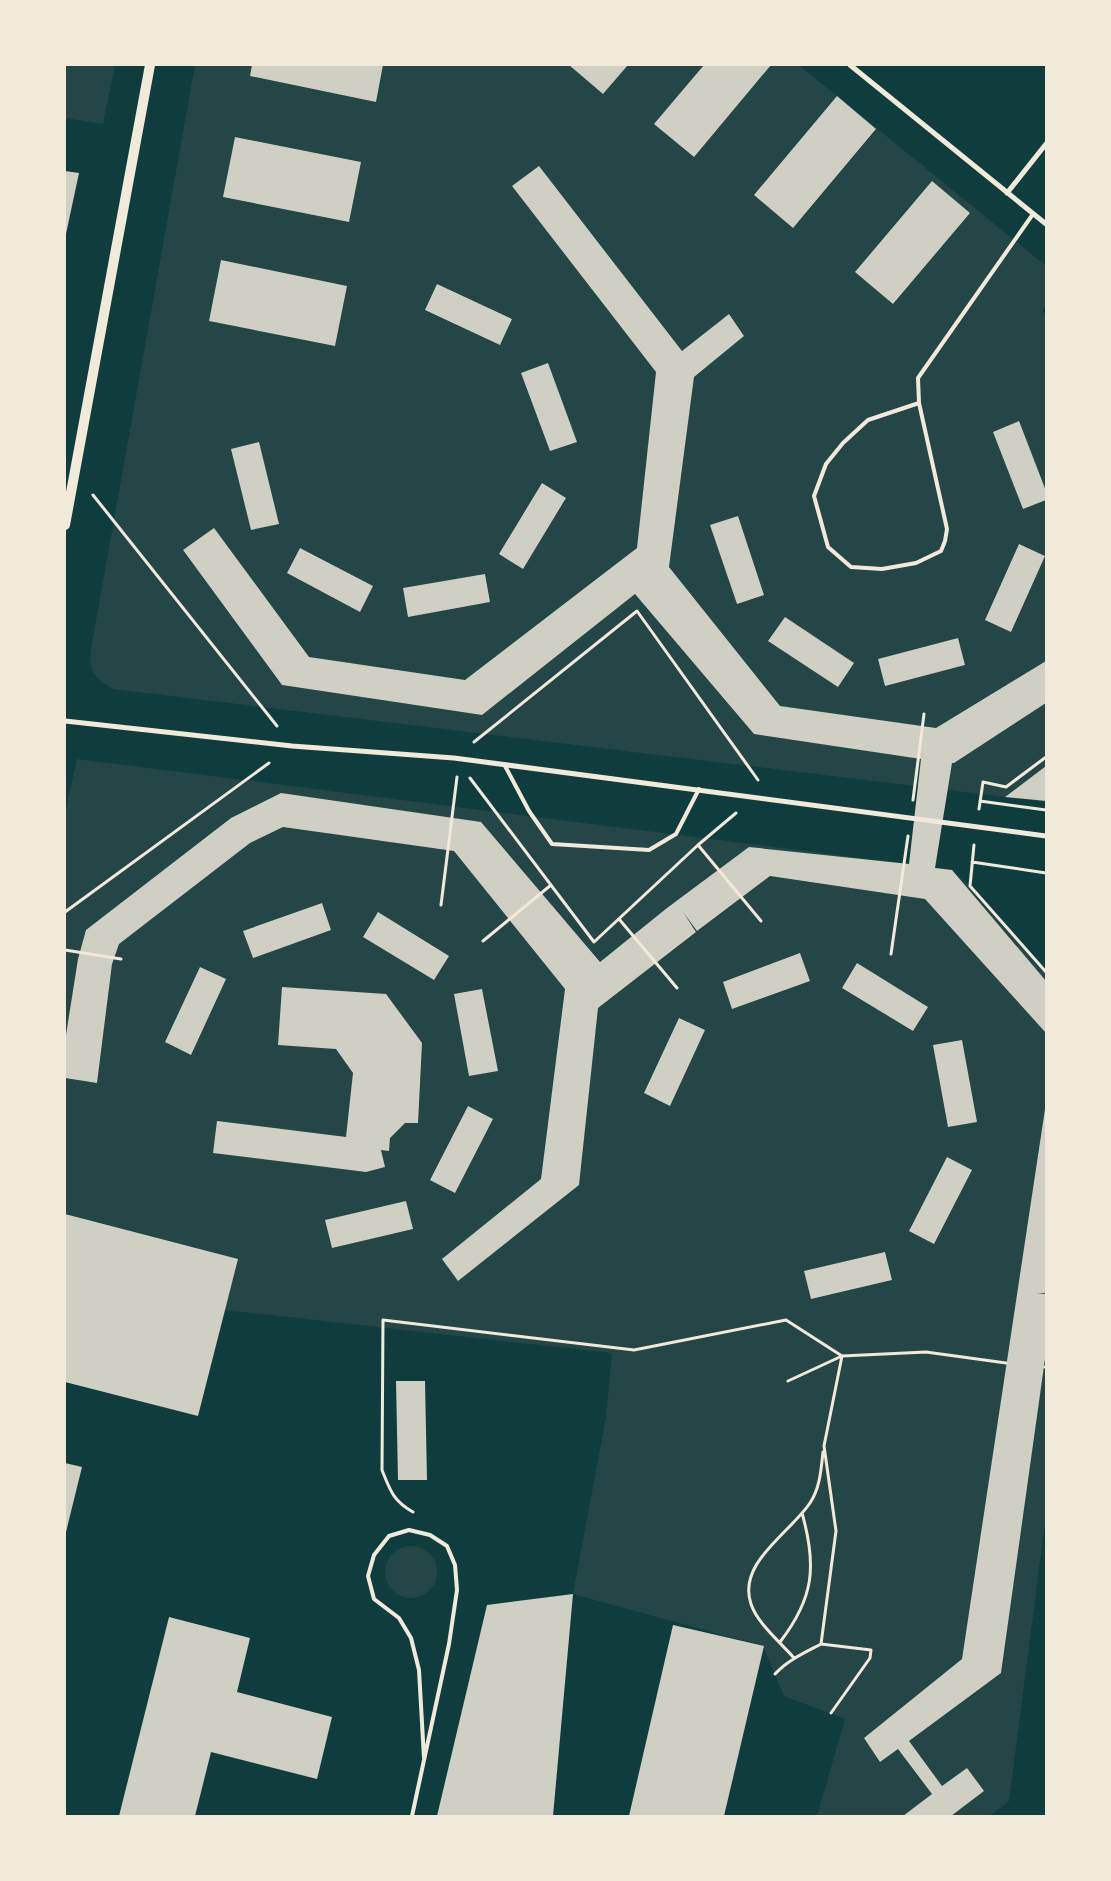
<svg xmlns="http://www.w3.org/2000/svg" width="1111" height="1881" viewBox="0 0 1111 1881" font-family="'DM Sans',sans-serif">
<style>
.green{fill:#244646;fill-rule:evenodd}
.building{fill:#cfcfc3}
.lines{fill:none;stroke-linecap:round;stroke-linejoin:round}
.path{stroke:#f1e9da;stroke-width:3}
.service{stroke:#f1e9da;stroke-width:4}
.minor{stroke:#f1e9da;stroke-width:5}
.secondary{stroke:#f1e9da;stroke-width:10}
</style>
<rect width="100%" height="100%" fill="#0f3d3e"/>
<path class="green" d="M65,65h50l-12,59 -38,-6z
M195,65h57l-2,11 126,26 7,-37h186l34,29 25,-29h76l-49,59 38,33 78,-92h28l247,201v40l-4,4 4,6v175l-27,-69 -26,10 30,77 23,-9v161l-110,67 -156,-22 -111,-139 25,-190 50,-41 -15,-22 -47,37 -143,-185 -26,20 143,186 -19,176 -172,132 -156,-23 -95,-128 -31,21 99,135 200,30 153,-121 119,140 200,29 92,-60v63l-40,30 40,6 -933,-113c-18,-11 -25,-17 -22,-40zM837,97l39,33 -83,98zM235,137l126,25 -12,60 -126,-25zM932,181l38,32 -76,91 -39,-32zM221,260l126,26 -12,60 -126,-25zM437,284l75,35 -12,26 -75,-35zM521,373l55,69 -26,9zM259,443l19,80 -27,7 -19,-80zM542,483l24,16 -43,70 -24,-15zM738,516l26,78 -27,10 -26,-79zM1019,544l26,12 -34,75 -25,-11zM300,548l73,38 -13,26 -73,-39zM485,575l5,27 -82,15zM958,638l7,27 -80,21 -7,-27z
M77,759l832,105 43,6 18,16 76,86v9l-111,-113 -185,-21 -75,56 22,28 73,-55 155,23 121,134v68l-26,173 26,3 -26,-2 -1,7 27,2 -27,-1 -2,7 29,4 -28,-3 -56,368 -9,8 19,28 29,-22 45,-321v163l-37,286 -19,15h-39l33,-25 -17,-23 -25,18 -34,-44 44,-33 -18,-27 -70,56 16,24 18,-13 34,45 -29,22h-86l28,-97 -61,-23 -21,-50 -190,-52 33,-177 6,-64 -388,-43 13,-51 -172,-45v-136l32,5 15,-119 -34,-4 -13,81v-227zM281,793l1,34 -31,15 -20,-24zM230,818l20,24 -163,88zM321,903l10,27 -88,1h1zM675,903l21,29 -7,5zM658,916l22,29 -82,63 -19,177 -121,95 -15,-21 98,-80 24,-190zM363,937l86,19 -15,24zM800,954l10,27 -78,28 -9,-27zM200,967l25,12 -35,76 -25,-13zM843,988l85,19 -15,24zM482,990l16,81 -28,5zM679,1018l25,12 -34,76 -26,-13zM961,1040l15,82 -27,5 -15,-82zM468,1106l25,13 -38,74 -25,-14zM947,1157l25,13 -38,74 -25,-14zM325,1220l87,9 -80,19zM885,1252l7,28 -81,19 -6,-28zM952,1667l19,28 -8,6 -21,-26zM942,1675l21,26 -10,8 -18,-28z
M385 1572a26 26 0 1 1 52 0a26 26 0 1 1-52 0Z"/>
<path class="building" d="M252,65h131l-7,37 -126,-26z
M569,65h59l-25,29z
M704,65h67l-77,92 -40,-33z
M837,96l39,33 -83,99 -39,-33z
M235,137l126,25 -12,60 -126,-25z
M539,166l143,185 47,-37 15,22 -50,41 -25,190 111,139 156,22 110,-67v42l-92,60h-2l-17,105 17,2 94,111v52l-121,-134 -155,-23 -73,55 -14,-19 13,20 -98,76 -19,177 -121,96 -16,-22 99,-80 24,-190 -111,-138 -171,-24 -33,16 -131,101 -7,20 -15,119 -32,-5v-37l13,-82 8,-29 145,-112 50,-25 200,29 119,140 67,-54 82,-61 160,17 12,-105 -167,-25 -119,-140 -153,121 -200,-30 -99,-135 31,-22 95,129 156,23 172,-132 19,-176 -144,-186z
M65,171l14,2 -13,61h-1z
M932,181l38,32 -77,91 -38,-32z
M221,260l126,26 -12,60 -126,-25z
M437,284l75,35 -12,26 -75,-35z
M548,363l29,79 -27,9 -29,-78z
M1019,421l27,70v9l-23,9 -30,-77z
M259,442l20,82 -28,6 -20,-81z
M542,483l24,15 -43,71 -24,-15z
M738,516l26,79 -27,9 -27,-79z
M1019,544l26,12 -34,76 -26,-12z
M300,548l73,38 -13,26 -73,-39z
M485,574l5,28 -82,15 -5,-29z
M785,617l69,46 -16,24 -70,-46z
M958,638l7,27 -80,21 -7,-27z
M1046,766v35l-41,-4z
M322,903l9,27 -78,28 -10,-27z
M378,912l71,44 -15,24 -71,-43z
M800,953l10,28 -78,28 -9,-27z
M857,963l71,44 -15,24 -71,-43z
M200,967l26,12 -35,76 -26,-13z
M282,987l104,7 36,49 -4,80h-13l-15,15 -1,13 -8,-1 4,17 -19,5 -153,-19 4,-32 129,16 7,-64 -17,-24 -58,-4z
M482,989l16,82 -29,5 -15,-82z
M679,1018l26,12 -35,76 -26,-13z
M962,1040l15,82 -29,5 -15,-82z
M468,1106l25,13 -38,74 -25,-13z
M1045,1109l1,184h-9l9,1v58l-45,321 -92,68 33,45 25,-18 17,23 -33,25h-48l29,-22 -34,-45 -18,13 -16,-24 98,-79z
M947,1157l25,13 -38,74 -25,-13z
M406,1201l7,28 -81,19 -7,-28z
M65,1214l173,45 -40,157 -133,-34z
M885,1252l7,28 -81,19 -7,-28z
M396,1381h29l2,99h-29z
M65,1463l17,4 -16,65h-1z
M573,1594l-20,222h-116l50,-211z
M169,1617l81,21 -13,54 95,25 -15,62 -106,-27 -16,64h-76z
M673,1625l91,21 -40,170h-95z"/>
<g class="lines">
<path class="path" d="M93,495l184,231
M474,742l163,-131 121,169
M470,778l124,164 104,-97 38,-32
M913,800l11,-86
M980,801l66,9
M979,809l4,-27 23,5 40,-30
M698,845l63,76
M974,845l-4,41 76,86
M972,862l74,11
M441,905l16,-128
M65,912l204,-149
M619,919l58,69
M483,941l68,-56
M65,950l56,9
M891,954l17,-118
M1045,1367h1
M788,1381l54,-25 84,-4 80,11
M413,1512c-20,-11 -23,-22 -31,-42l1,-150 251,30 152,-30 56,36 -18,90 12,85 -15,113 50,6 -1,8 -39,55
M780,1642c34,-44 37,-76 22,-129
M794,1658c-13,-15 -37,-35 -43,-54 -14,-41 38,-70 59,-101 10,-15 11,-33 13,-51
M775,1674c13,-14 29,-21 46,-30"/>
<path class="service" d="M919,403l28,126 -2,12 -4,10 -25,12 -34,6 -31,-2 -23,-20 -14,-51 12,-32 17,-21 25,-23z
M919,403l-1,-25 115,-164
M504,764l25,47 23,33 97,6 27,-16 23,-45
M412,1816l37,-172 8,-54 -2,-25 -8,-19 -17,-11 -21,-5 -20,6 -15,19 -6,21 6,23 25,19 12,20 8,32 5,88"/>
<path class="minor" d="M850,65l196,159
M1007,193l39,-49
M65,721l227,25 162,12 592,78"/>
<path class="secondary" d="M65,525l85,-460"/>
</g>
<rect width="1111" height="1881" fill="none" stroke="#f1e9da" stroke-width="132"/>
</svg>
